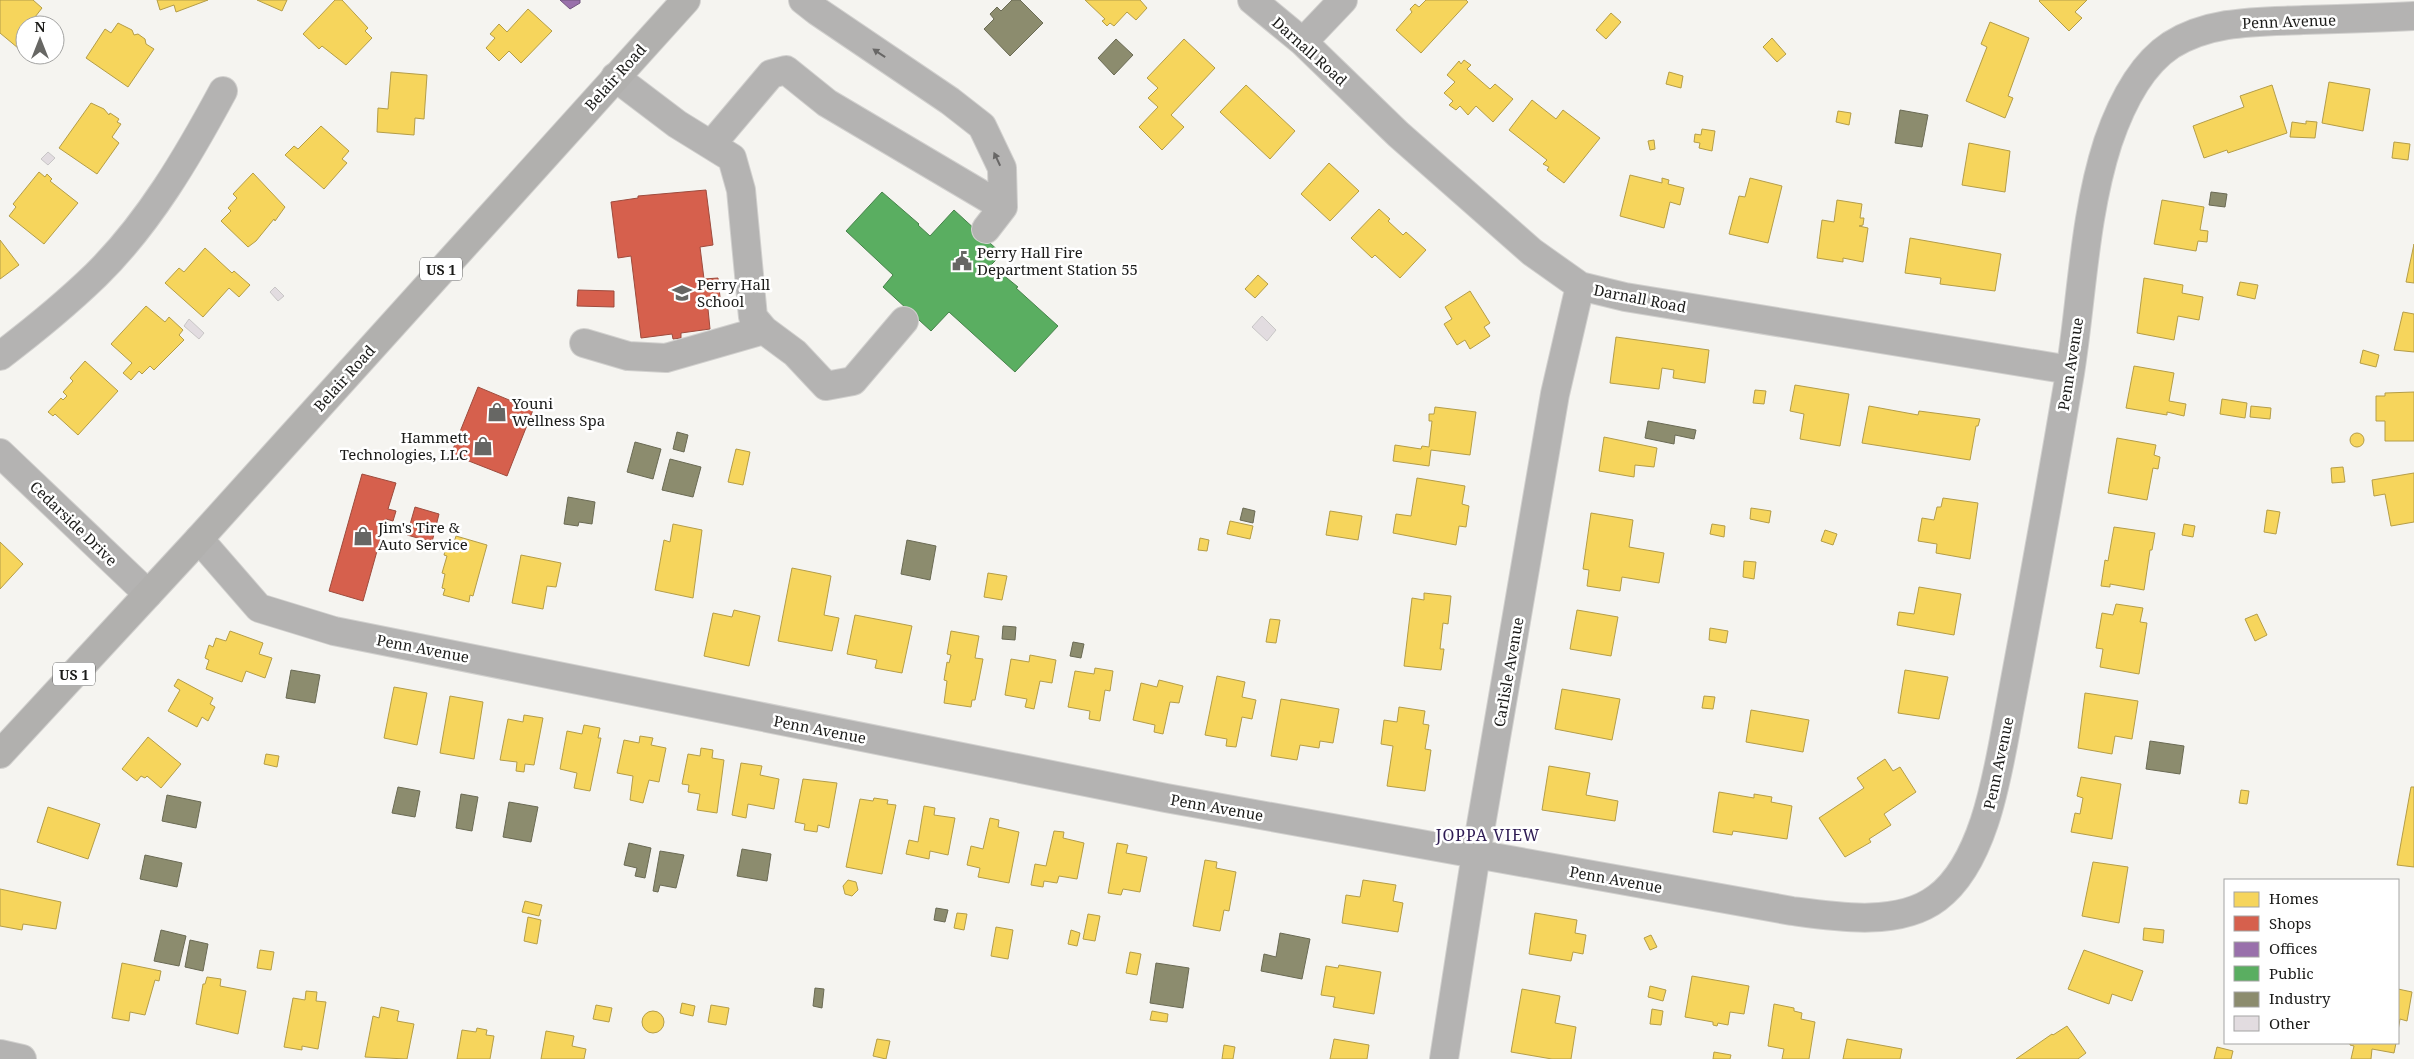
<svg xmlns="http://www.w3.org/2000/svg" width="2414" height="1059" viewBox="0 0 2414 1059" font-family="'Noto Serif',serif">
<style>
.homes{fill:#f6d55c;stroke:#b49d48}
.shops{fill:#d6604d;stroke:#9e4b3d}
.offices{fill:#9970ab;stroke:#73567f}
.public{fill:#5aae61;stroke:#47824b}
.industry{fill:#8c8c6e;stroke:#6a6a54}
.building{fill:#e2dce0;stroke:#c8c6c6}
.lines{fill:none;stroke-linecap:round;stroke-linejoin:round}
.minor-casing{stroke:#d1d0ce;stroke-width:30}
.highway-casing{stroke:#d1d0ce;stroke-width:30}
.minor{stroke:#b4b3b2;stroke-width:28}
.highway{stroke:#b1b0ae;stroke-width:28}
.oneway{fill:#686766}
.labels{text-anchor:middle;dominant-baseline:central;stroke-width:5;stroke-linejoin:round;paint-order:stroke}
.shield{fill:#fff;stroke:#5f5f5e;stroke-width:1}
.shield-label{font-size:14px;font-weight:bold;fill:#1b1b19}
.street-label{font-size:15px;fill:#1b1b19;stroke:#fff}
.poi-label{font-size:15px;fill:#1b1b19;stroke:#fff;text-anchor:start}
.neighbourhood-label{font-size:16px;letter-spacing:1px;fill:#2e1b54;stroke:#fff}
</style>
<rect width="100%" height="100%" fill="#f5f4f0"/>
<path class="homes" d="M0,0h33l9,8 -7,9 4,3 -4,5h-10v14l-7,9 -18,-15z
M157,0h51l-32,12 -2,-7 -14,5z
M257,0h30l-5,11z
M335,0h7l26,28 -3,3 7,7 -26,27 -24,-19 -3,3 -16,-15z
M1085,0h55l7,8 -11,12 -9,-8 -13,14 -4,-3 -3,3 -5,-5 3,-2z
M1426,0h40l2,2 -47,51 -25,-23 16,-18 -2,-3 5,-5 4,3z
M2040,0h47l-12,12 7,6 -13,13 -30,-30z
M528,9l24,22 -31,32 -12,-12 -10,10 -13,-13 9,-10 -5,-4 9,-10 8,8z
M1611,13l10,9 -15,17 -10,-9z
M1990,22l39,16 -21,58 5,2 -8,20 -39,-17 21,-54 -6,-3z
M118,23l14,7 2,5 4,-1 7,5 1,5 8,5 -26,38 -42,-29 19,-29 6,4z
M1772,38l14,16 -9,8 -14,-15z
M1184,39l31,29 -44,47 13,12 -22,23 -23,-23 19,-20 -10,-9 10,-10 -11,-10z
M1464,60l7,5 -4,4 23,20 5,-5 18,15 -20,23 -17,-16 -8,9 -8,-9 -4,4 -7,-5 4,-4 -9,-8 11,-11 -8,-7 12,-14 2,3z
M391,72l36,3 -3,44 -9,-1 -1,17 -37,-3 1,-24 10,1z
M1669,72l14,4 -2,12 -15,-4z
M2329,82l41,7 -7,42 -41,-8z
M1246,85l49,46 -25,28 -50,-47z
M2272,85l15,48 -59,20 -1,-3 -23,8 -11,-32 51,-19 -4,-11z
M1532,100l24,19 7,-9 37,28 -36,45 -17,-13 2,-3 -6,-3 4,-4 -38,-30z
M91,103l13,6 5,6 1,-2 9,6 -2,3 4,2 -9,13 7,6 -22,31 -38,-26z
M1838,111l13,2 -2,12 -13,-3z
M2306,121l11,1 -2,16 -25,-1 2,-15 14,2z
M321,126l28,25 -7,8 5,4 -23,26 -39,-34 9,-9 4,3z
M1702,129l13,2 -3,20 -13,-3 1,-5 -6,-1 1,-8 6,1z
M1654,140l1,9 -5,1 -2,-9z
M2394,142l16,2 -2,16 -16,-2z
M1969,143l41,8 -5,41 -43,-7z
M1329,163l30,28 -29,30 -29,-27z
M39,172l6,5 2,-3 5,5 -2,2 28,22 -34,41 -35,-28 7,-9 -3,-3z
M253,173l32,34 -10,14 -1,-2 -18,22 -8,6 -27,-26 10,-10 -3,-3 9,-10 -4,-4z
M1630,175l32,8v-5l7,2 -1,4 16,4 -4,17 -10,-3 -6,26 -44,-12z
M1750,178l32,8 -14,57 -39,-9 10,-38 6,1z
M1837,200l25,4 -2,14h4l-1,7 -4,1 9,2 -5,34 -20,-4v4l-26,-4 5,-38 12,2z
M2162,200l42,7 -4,23 8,1 -1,11 -9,-1 -2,10 -42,-7z
M1379,209l11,10 -2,2 15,14 3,-3 20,18 -26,28 -25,-23 -3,3 -21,-20z
M1910,238l91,16 -6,37 -55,-7 1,-6 -36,-5z
M0,240l19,25 -19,14z
M2414,244v39l-8,-1z
M205,248l27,25 2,-2 16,14 -11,12 -10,-9 -26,29 -38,-34 14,-15 5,4z
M1258,275l10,9 -13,14 -10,-9z
M2144,278l39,7 -1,8 21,4 -4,23 -21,-4 -4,24 -37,-7z
M2240,282l18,3 -3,14 -18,-4z
M1470,291l20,32 -6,4 6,9 -20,13 -5,-9 -8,5 -13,-21 8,-5 -7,-12z
M146,306l19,16 4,-5 14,13 -4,5 5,5 -30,30 -4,-4 -8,8 -3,-3 -8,9 -8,-7 9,-10 -21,-19z
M2403,312l11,2v38l-20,-2z
M1616,337l93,13 -4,33 -32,-5 1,-8 -12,-2 -3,21 -49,-6z
M2363,350l16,5 -3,12 -16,-4z
M85,361l33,30 -40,44 -23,-21 -2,2 -5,-4 13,-14 2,2 4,-4 -4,-4 10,-11 -3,-3z
M2134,366l40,7 -5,28 17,3 -2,12 -17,-4v3l-41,-7z
M1795,385l54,9 -9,52 -40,-7 4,-25 -14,-3z
M1755,390l11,1 -2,13 -11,-1z
M2414,392v49h-29v-20h-9v-25h9v-3z
M2222,399l25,4 -2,15 -25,-4z
M1869,406l49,9 1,-4 61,8 -2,7h-2l-6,34 -108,-17z
M2251,406l20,2 -1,11 -20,-2z
M1435,407l41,5 -6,43 -39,-5 -2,16 -36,-5 2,-16 26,4 1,-3 7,1 3,-26h-3v-7h5z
M2350 440a7 7 0 1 1 14 0a7 7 0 1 1-14 0Z
M1604,437l53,11 -3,19 -19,-2 -1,12 -35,-6z
M2117,438l39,7 -2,10 6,2 -2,12 -5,-1 -6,32 -39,-7z
M736,449l14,3 -7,33 -15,-3z
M2343,467l2,15 -13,1 -1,-15z
M2414,473v49l-23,4 -6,-32 -11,2 -2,-16z
M1417,478l48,8 -3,18 7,2 -3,21 -7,-1 -3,19 -63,-12 3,-19 15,2z
M1943,498l35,5 -8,56 -34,-6 1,-9 -19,-3 4,-23 12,2 3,-13h4z
M1751,508l20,3 -2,12 -19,-4z
M2267,510l13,2 -4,22 -12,-2z
M1330,511l32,5 -4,24 -32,-5z
M1591,513l42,7 -4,27 35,6 -5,30 -37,-6 -2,14 -33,-5 2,-16 -6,-1z
M1230,521l23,5 -3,13 -23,-5z
M673,524l29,6 -9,68 -38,-8 9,-50 6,2z
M1712,524l13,2 -1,11 -14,-3z
M2184,524l11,2 -2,11 -11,-2z
M2114,527l41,6 -3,17h-2l-6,40 -34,-6v3l-9,-1 4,-26 3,1z
M1825,530l12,4 -4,11 -12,-4z
M456,536l31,9 -14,51 -3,-1 -1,7 -26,-7 2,-6 -3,-1 3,-14 -3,-1 5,-17 -3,-1 2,-8 6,2z
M1200,538l9,2 -2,11 -9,-1z
M0,542l23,22 -23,25z
M521,555l40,8 -5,24 -9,-1 -4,23 -31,-6z
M1744,561l12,1 -2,17 -11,-2z
M792,568l39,8 -7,39 15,3 -7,33 -54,-10z
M988,573l19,3 -5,24 -18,-3z
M1919,587l42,7 -7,41 -57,-10 2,-13 15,2z
M1424,593l27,3 -3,28 -5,-1 -3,26h4l-3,21 -37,-4 8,-68 12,2z
M2116,604l27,4 -3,14 7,1 -8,51 -39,-7 3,-18 -7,-1 6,-35 11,2z
M734,610l26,6 -11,50 -45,-10 9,-43 19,4z
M1577,610l41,7 -7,39 -41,-7z
M2257,614l10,21 -12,6 -10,-22z
M855,615l57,11 -10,47 -27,-5 2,-8 -30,-6z
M1270,619l10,1 -4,23 -10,-1z
M1710,628l18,3 -2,12 -17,-3z
M230,631l33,12 -4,11 13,4 -7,20 -19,-7 -4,11 -36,-13 3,-9 -4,-2 4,-13 4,2 3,-9 10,3z
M951,631l28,5 -4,22 8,1 -8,41h-3l-1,7 -27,-4 3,-22 -3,-1 3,-18 2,1 2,-8 -4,-1z
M1030,655l26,5 -4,23 -12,-2 -6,28 -9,-2 2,-8 -22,-4 6,-36 18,3z
M1095,668l18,3 -3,20 -5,-1 -5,31 -11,-2 1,-8 -22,-4 7,-36 19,3z
M1905,670l43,7 -9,42 -41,-6z
M1217,676l28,6 -3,15 14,3 -4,19 -10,-2 -6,30 -10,-1 1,-7 -22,-4z
M178,679l35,19 -3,6 5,3 -7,14 -6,-4 -5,10 -29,-16 12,-21 -6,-4z
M1159,680l24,6 -4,17 -9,-1 -7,32 -9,-2 1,-7 -22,-5 8,-37 16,4z
M394,687l33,6 -10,52 -33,-7z
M1562,689l58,10 -8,41 -57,-11z
M2085,693l53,8 -6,38 -17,-3 -3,18 -34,-6z
M450,696l33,6 -9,57 -34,-6z
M1704,696l11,1 -2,12 -11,-1z
M1281,699l58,10 -6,34 -13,-2 -1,7 -19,-3 -3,15 -26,-4z
M1399,707l26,4 -2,13 6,1 -4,24 6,1 -6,41 -38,-5 6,-40 -12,-2 3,-24 13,2z
M1751,710l58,10 -6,32 -57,-10z
M524,715l19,3 -9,47 -9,-1 -1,8 -8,-1 1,-9 -17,-2 8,-41 15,3z
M584,725l16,3 -2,10h3l-11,53 -16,-3 3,-15 -17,-4 7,-38 15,3z
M640,736l13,2 -2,7 15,3 -7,34 -10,-2 -6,23 -13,-3 3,-24 -16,-3 7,-33 15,3z
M148,737l33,27 -20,24 -14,-12 -2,2 -4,-2 -4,5 -15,-12z
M701,748l12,2 -1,8 12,2 -7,53 -20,-3 3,-16 -12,-2 1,-7 -7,-1 6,-30 12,2z
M266,754l13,2 -2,11 -13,-3z
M1885,759l8,12 7,-4 16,25 -32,22 7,11 -22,14 2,3 -26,15 -26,-39 45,-30 -7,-10z
M741,763l21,3 -2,9 19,4 -5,30 -26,-5 -2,14 -14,-3z
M1549,766l41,7 -4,22 32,6 -3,20 -73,-11z
M2081,777l40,7 -9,55 -41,-7 4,-19 5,1 3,-16 -6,-2z
M803,779l34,4 -8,45 -11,-3 -1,7 -13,-2 1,-6 -10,-2z
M2411,787h3v80l-17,-2z
M2241,790l8,1 -2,13 -8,-1z
M1719,792l35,6v-4l18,3 -1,5 21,4 -5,33 -54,-8 -1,4 -19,-3z
M874,798l14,2 -1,4 9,1 -14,69 -36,-7 14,-68 13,2z
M924,806l11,2 -1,7 21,3 -7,37 -18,-4 -1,8 -23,-5 3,-14 9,2z
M48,807l52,17 -12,35 -51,-17z
M990,818l9,2 -1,7 21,5 -10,51 -31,-6 2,-9 -13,-3 4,-19 12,3z
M1054,831l10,1 -1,6 21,5 -7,36 -18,-3 -2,7 -13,-2 -1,6 -12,-2 4,-21 11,2z
M1117,843l11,2 -2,8 21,4 -7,35 -17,-3 -2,6 -13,-2z
M1205,860l12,2 -1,6 20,4 -7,39 -5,-1 -4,21 -27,-5z
M2093,862l35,5 -9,56 -37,-7z
M848,880l8,2 2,8 -6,6 -7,-2 -2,-8z
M1363,880l33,5 -3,16 10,2 -5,29 -56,-9 4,-28 14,2z
M0,889l61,13 -5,27 -33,-5 -1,6 -22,-4z
M525,901l17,4 -3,11 -17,-4z
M957,913l10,1 -3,16 -10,-2z
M1535,913l42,7 -2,13 11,2 -3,19 -10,-2 -2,9 -42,-7z
M1088,914l12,2 -5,25 -12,-2z
M528,917l13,3 -4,24 -13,-3z
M996,927l17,3 -5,29 -17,-3z
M2144,928l20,2 -1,13 -20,-3z
M1071,930l9,3 -3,13 -9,-2z
M1651,935l6,12 -7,3 -6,-12z
M260,950l14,2 -3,18 -14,-2z
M2084,950l59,21 -11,30 -20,-7 -3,10 -41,-15z
M1130,952l11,2 -4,21 -11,-2z
M122,963l39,8 -2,10 -4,-1 -10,35 -15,-3 -1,9 -17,-3z
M1339,965l42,7 -7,42 -41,-7 2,-10 -14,-2 5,-29 12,2z
M1692,976l57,10 -5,28 -14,-2 -2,13 -10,-2 -1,3 -4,-1v-3l-28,-5z
M207,977l14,2 -1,7 26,5 -8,43 -42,-10 7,-40h2z
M1650,986l16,4 -3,11 -15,-4z
M1522,989l38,7 -5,27 21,4 -5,32h-19l-41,-7z
M2398,989l14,3 -5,29 -7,-2 -2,12z
M306,991l11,1 -1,9 10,1 -8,47 -16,-3v4l-18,-3 9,-49 12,2z
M682,1003l13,3 -2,10 -13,-3z
M1774,1004l20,4v3l8,2 -1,6 14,3 -6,37h-27l2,-10 -16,-3z
M596,1005l16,3 -3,14 -16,-3z
M711,1005l18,3 -3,17 -18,-3z
M381,1007l18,4 -2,10 17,3 -7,35 -42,-2 8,-41 6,2z
M1652,1009l11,2 -2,14 -11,-1z
M1152,1011l16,3 -1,8 -17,-2z
M642 1022a11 11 0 1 1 22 0a11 11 0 1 1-22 0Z
M2067,1026l19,27 -8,6h-62l36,-25 1,1z
M477,1028l10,2 -1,5 8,1 -4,23h-33l5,-29 14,2z
M546,1031l28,5 -2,10 14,3 -2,10h-43z
M877,1039l13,2 -4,18 -13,-3z
M1334,1039l35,6 -2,14h-37z
M1847,1039l55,10 -2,10h-57z
M2350,1043h46l-2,10 -22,-4 -1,10h-20l3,-13 -4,-1z
M1224,1045l11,2 -2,12h-11z
M2217,1047l16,4 -2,8h-17z
M1714,1052l17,3 -1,4h-17z"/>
<path class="shops" d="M706,190l7,55 -13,2 4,32 14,-1 2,19 -13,2 3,30 -29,4v5l-8,1 -1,-5 -31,4 -10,-82 -13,2 -7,-56 27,-4v-2z
M578,290l36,1v16l-37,-1z
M478,387l55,23 -26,66 -56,-22z
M362,474l34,9 -8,26 8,2 -3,10 -7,-2 -23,82 -34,-10z
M415,507l24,7 -7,28 -25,-7z"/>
<path class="offices" d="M560,0h20v3l-10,6z"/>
<path class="public" d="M882,192l37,32 -1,1 12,11 24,-26 48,44 -11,11 27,22 -2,1 42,38 -43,46 -66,-60 -18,19 -48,-44 10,-12 -47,-44z"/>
<path class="industry" d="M1012,0h8l23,23 -33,33 -26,-27 10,-10 -4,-5 7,-7 4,4z
M1116,39l17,16 -19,20 -16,-17z
M1900,110l28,5 -6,32 -27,-4z
M2211,192l16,2 -2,13 -16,-2z
M1648,421l48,9 -2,9 -19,-4 -1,9 -29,-6z
M677,432l11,3 -4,17 -11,-3z
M635,442l26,7 -8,30 -26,-7z
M670,459l31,8 -8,30 -31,-7z
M568,497l27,5 -3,22 -13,-2 -1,4 -14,-2z
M1243,508l12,3 -2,12 -13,-3z
M907,540l29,6 -6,34 -29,-6z
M1003,626l13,1 -1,13 -13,-1z
M1073,642l11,2 -3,14 -11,-2z
M291,670l29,5 -5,28 -29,-5z
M2150,741l34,5 -4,28 -34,-5z
M398,787l22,4 -5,26 -23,-4z
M461,794l17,3 -6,34 -16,-3z
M167,795l34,7 -5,26 -34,-7z
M509,802l29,5 -7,35 -28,-5z
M629,843l22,5 -6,30 -10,-2 2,-8 -13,-3z
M742,849l29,5 -4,27 -30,-5z
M660,851l24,4 -8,33 -16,-3 -2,7 -5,-1z
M145,855l37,8 -5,24 -37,-8z
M936,908l12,2 -3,12 -11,-2z
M161,930l25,6 -7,30 -25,-5z
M1280,933l30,6 -8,40 -41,-8 3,-17 12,3z
M190,940l18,4 -5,27 -18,-4z
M1156,963l33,5 -6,40 -33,-5z
M815,988l9,1 -2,19 -9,-2z"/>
<path class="building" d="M48,152l7,6 -7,7 -7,-6z
M275,287l9,9 -6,5 -8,-9z
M1262,316l14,14 -9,11 -15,-14z
M189,319l15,14 -5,6 -15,-13z"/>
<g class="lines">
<defs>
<path id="minor" d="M803,0l14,11 133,90 32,25 20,42 1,39 -17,22
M1252,0l51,42 95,92 134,118 48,34 45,11 445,73
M1303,42l40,-42
M615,77l62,47 55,34 9,32 12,127 11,13 31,23 31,33 27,-5 51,-60
M711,145l60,-71 15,-4 41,33 176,104
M584,343l44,13 38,2 98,-28
M0,356c33,-25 66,-52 96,-81 53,-52 92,-119 127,-184
M0,453l148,141
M199,539l60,69 75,23 832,167 626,113c44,6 107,16 145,-13 50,-37 62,-134 73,-191 21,-111 41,-222 60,-334 12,-76 14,-157 38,-231 12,-35 31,-76 63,-97 40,-25 87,-23 132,-25 37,-1 74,-2 111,-4
M0,1054l22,5
M1444,1059l32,-205 79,-460 25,-108"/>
<path id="highway" d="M0,754l199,-215 487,-539"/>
</defs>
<use href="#minor" class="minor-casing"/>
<use href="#highway" class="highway-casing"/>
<use href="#minor" class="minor"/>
<use href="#highway" class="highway"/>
</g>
<defs><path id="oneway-solid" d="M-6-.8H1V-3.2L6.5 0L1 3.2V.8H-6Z" transform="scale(1.25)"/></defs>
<g class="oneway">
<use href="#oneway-solid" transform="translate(879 53) rotate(-146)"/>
<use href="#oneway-solid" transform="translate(997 159) rotate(-115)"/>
</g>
<defs>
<symbol id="civic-bare" viewBox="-9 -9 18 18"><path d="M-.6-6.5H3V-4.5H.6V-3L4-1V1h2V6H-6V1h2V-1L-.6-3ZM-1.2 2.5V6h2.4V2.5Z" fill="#676764" stroke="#fff" stroke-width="2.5" paint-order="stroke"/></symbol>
<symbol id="school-bare" viewBox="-9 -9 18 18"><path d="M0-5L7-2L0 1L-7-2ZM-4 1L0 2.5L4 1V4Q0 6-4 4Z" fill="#676764" stroke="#fff" stroke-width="2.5" paint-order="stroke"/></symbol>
<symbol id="shop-bare" viewBox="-9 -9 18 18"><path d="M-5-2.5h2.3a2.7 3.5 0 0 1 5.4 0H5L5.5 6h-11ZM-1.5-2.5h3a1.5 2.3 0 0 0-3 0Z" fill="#676764" stroke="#fff" stroke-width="2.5" paint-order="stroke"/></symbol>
</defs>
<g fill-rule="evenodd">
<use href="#civic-bare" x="948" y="247" width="28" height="28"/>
<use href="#school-bare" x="668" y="279" width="28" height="28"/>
<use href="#shop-bare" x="483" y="398" width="28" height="28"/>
<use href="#shop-bare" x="469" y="432" width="28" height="28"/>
<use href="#shop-bare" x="349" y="522" width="28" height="28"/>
</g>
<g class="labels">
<g class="shield">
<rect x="420" y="257.5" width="42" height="23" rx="4"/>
<rect x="53" y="662.5" width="42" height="23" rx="4"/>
</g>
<g class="shield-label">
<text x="441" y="269">US 1</text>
<text x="74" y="674">US 1</text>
</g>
<g class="street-label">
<text transform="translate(2289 21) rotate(-2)">Penn Avenue</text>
<text transform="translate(1310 51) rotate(42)">Darnall Road</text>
<text transform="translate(615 77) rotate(-48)">Belair Road</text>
<text transform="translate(1640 298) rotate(11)">Darnall Road</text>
<text transform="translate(2070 364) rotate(-81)">Penn Avenue</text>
<text transform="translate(344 378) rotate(-48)">Belair Road</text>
<text transform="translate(74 523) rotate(44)">Cedarside Drive</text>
<text transform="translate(423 648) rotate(11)">Penn Avenue</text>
<text transform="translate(1508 672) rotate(-80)">Carlisle Avenue</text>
<text transform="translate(820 729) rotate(11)">Penn Avenue</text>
<text transform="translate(1998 763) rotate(-78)">Penn Avenue</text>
<text transform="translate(1217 807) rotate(10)">Penn Avenue</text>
<text transform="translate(1616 879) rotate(10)">Penn Avenue</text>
</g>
<g class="poi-label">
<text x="977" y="252">Perry Hall Fire<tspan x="977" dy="17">Department Station 55</tspan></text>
<text x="697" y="284">Perry Hall<tspan x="697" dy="17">School</tspan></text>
<text x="512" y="403">Youni<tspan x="512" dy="17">Wellness Spa</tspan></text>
<text x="468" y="437" text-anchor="end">Hammett<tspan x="468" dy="17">Technologies, LLC</tspan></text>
<text x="378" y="527">Jim's Tire &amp;<tspan x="378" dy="17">Auto Service</tspan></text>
</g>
<g class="neighbourhood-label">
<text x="1488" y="835">JOPPA VIEW</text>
</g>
</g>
<rect x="2224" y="879" width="175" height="165" fill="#ffffff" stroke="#a4a4a3"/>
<rect x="2234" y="892" width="25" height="15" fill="#f6d55c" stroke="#a4a4a3"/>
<text x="2269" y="904" font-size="15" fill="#1b1b19">Homes</text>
<rect x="2234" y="916" width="25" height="15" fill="#d6604d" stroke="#a4a4a3"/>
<text x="2269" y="929" font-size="15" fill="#1b1b19">Shops</text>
<rect x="2234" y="942" width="25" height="15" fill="#9970ab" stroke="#a4a4a3"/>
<text x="2269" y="954" font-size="15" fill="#1b1b19">Offices</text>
<rect x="2234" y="966" width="25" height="15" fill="#5aae61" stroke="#a4a4a3"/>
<text x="2269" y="979" font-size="15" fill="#1b1b19">Public</text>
<rect x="2234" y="992" width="25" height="15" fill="#8c8c6e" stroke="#a4a4a3"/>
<text x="2269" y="1004" font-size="15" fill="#1b1b19">Industry</text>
<rect x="2234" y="1016" width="25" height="15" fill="#e2dce0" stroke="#a4a4a3"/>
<text x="2269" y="1029" font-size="15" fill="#1b1b19">Other</text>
<g transform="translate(40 40)"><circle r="24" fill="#ffffff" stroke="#a4a4a3"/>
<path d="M0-4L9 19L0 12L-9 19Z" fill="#676764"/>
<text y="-8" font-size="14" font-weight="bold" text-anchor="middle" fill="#1b1b19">N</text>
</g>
</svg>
